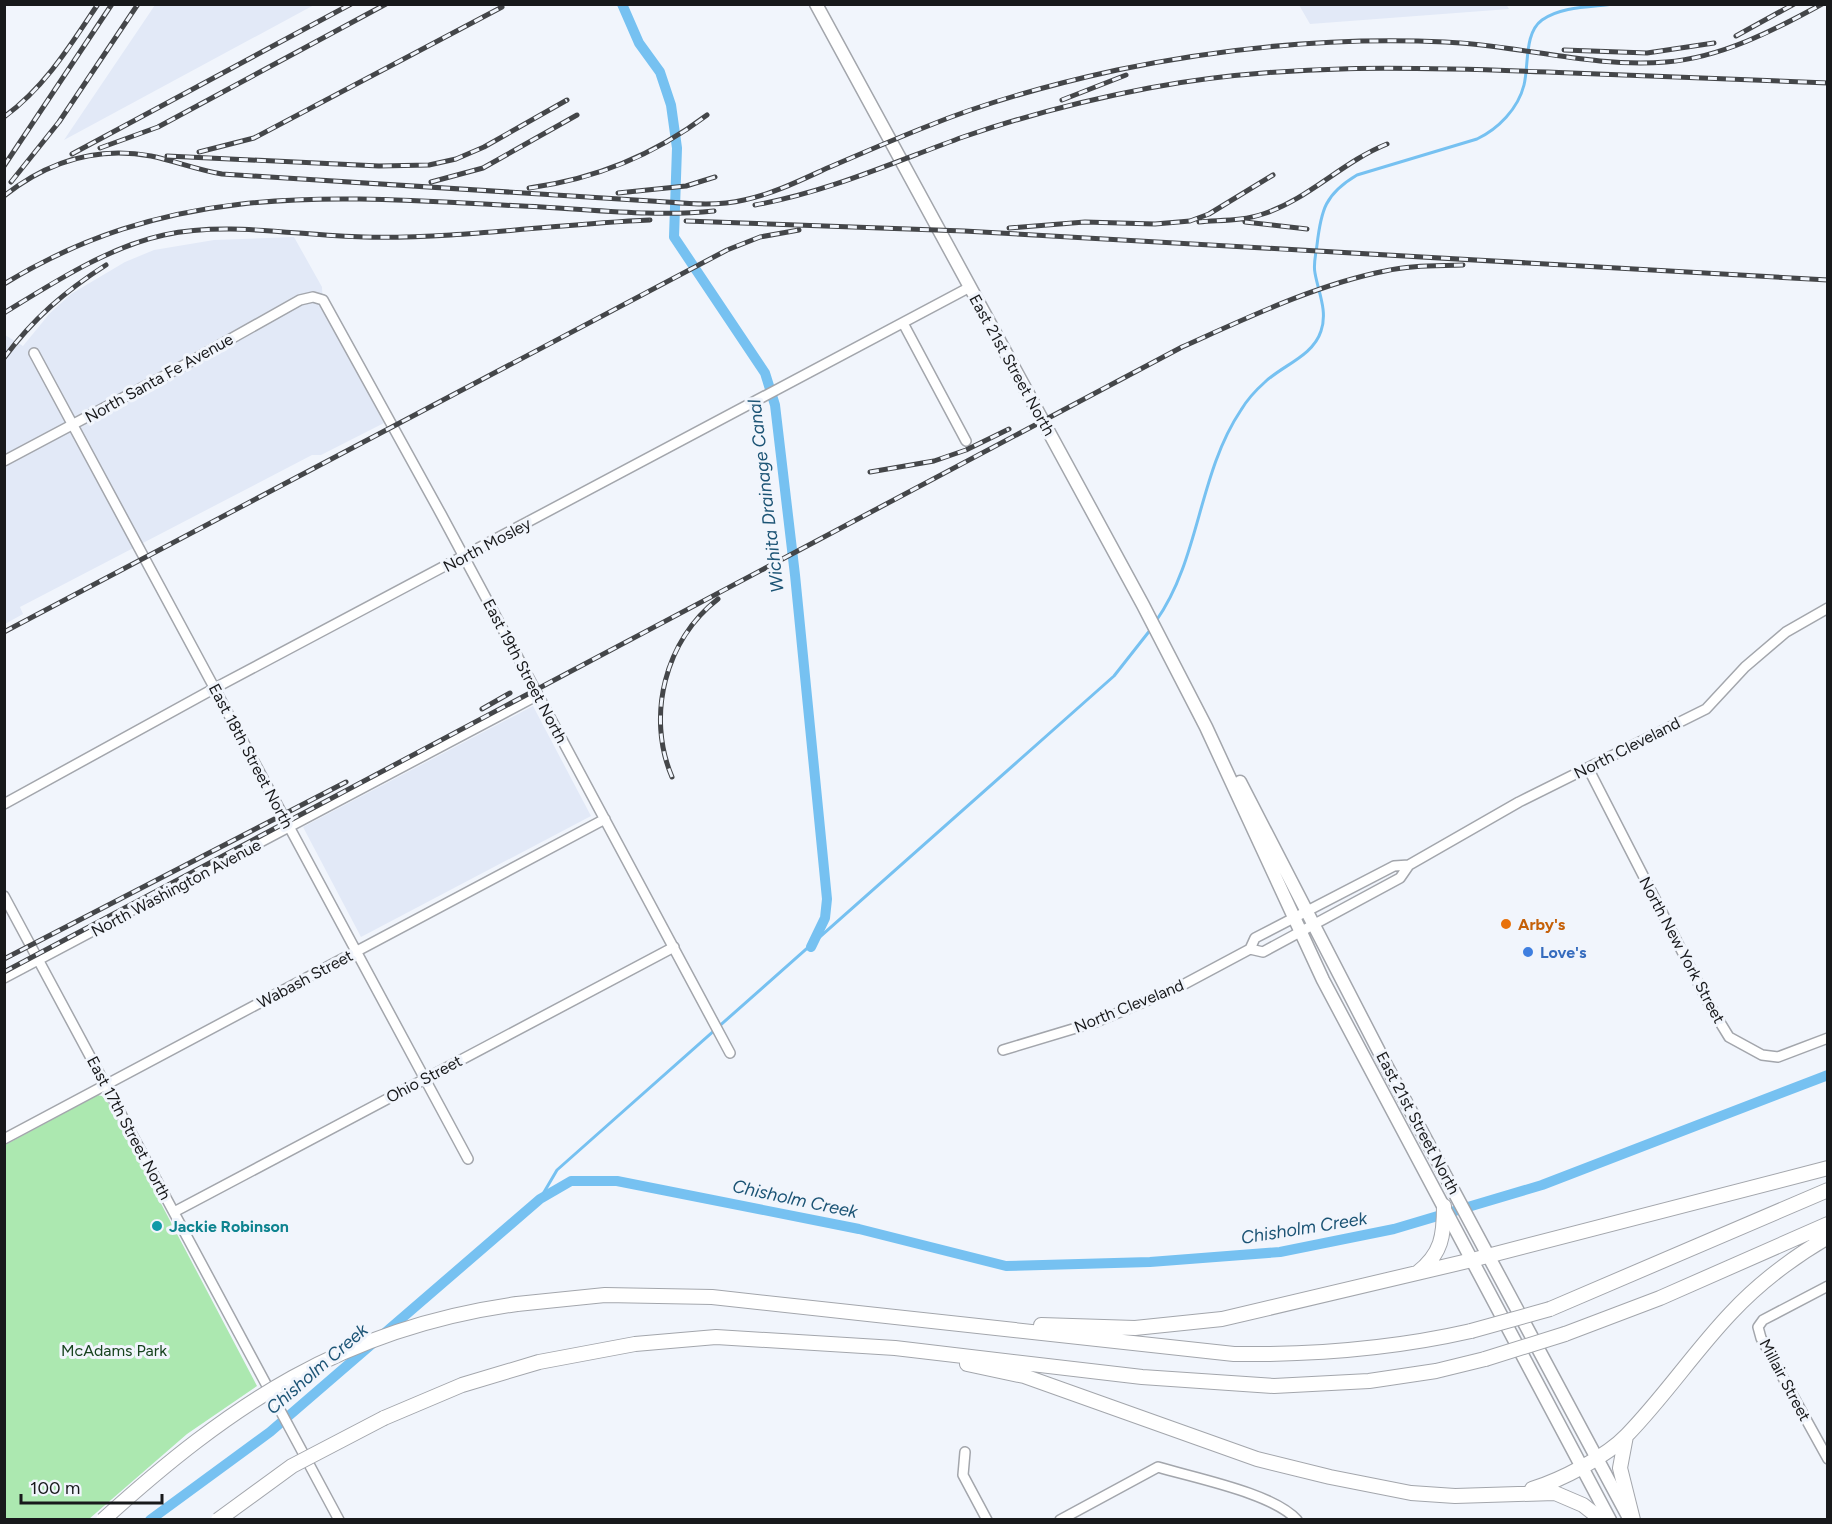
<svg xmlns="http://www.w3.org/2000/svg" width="1832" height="1524" viewBox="0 0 1832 1524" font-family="Figtree,sans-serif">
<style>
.built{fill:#e2e9f7}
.green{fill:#ace8b0}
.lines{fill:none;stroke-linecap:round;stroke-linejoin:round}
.stream{stroke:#76c1f1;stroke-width:3}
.canal{stroke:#76c1f1;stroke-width:10}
.minor-casing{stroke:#a3a6ac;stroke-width:12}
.major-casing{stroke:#a3a6ac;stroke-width:15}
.highway-casing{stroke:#a3a6ac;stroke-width:16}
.minor{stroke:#fff;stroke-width:9}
.major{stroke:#fff;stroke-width:12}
.highway{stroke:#fff;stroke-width:14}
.rail-casing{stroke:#444649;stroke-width:5}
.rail{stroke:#f1f5fc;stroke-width:3;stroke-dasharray:9;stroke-linecap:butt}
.highway-bridge-casing{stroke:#a3a6ac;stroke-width:16;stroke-linecap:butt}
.highway-bridge{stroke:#fff;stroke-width:14}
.food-dot{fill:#e8710a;stroke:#f1f5fc;stroke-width:2}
.shop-dot{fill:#3f7fe0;stroke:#f1f5fc;stroke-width:2}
.culture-dot{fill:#0f9aa8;stroke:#f1f5fc;stroke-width:2}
.labels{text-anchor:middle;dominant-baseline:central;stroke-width:6;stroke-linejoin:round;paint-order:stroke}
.street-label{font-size:16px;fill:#18191b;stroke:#f1f5fc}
.food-label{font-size:16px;font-weight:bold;fill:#c56008;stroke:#f1f5fc;text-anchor:start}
.shop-label{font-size:16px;font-weight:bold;fill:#366cbe;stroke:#f1f5fc;text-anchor:start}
.culture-label{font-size:16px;font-weight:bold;fill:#0d838f;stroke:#f1f5fc;text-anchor:start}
.park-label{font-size:16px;fill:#17431e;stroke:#f1f5fc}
.water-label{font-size:18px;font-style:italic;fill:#1c5475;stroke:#f1f5fc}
</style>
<rect width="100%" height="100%" fill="#f1f5fc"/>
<path class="built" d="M1506,4l3,5 -199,15 -11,-19z
M155,5h159l-250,135z
M294,237l28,50 1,20 61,116 -63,32h-9l-292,152 3,7 -18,10v-289l18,11 27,-33 21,-19 54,-32 29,-12 60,-10z
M533,706l58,110 -230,121 -58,-110z"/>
<path class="green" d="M98,1095l7,2 152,289 -70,48 -98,85h-84v-374z"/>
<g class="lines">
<path class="stream" d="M1156,621c44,-62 42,-147 85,-211 6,-10 15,-20 24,-28 18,-17 48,-26 56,-51 7,-20 -3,-40 -6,-58 -2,-9 1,-19 2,-28 4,-35 8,-51 40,-70l120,-36c21,-10 41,-30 47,-54 5,-20 0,-52 18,-65 19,-14 50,-13 72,-16
M540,1199l17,-29 557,-494 37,-47"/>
<path class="canal" d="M622,4l17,39 21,29 11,33 6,43 -3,89 91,136 10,32 20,170 32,324 -2,19 -14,29
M150,1520l120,-88 270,-233 31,-18h46l242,48 147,37 144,-4 130,-10 114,-23 148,-44 286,-110"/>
<defs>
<path id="minor" d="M903,323l63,118
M34,353l434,806
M4,461l175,-93 121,-68 13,-3 10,3 118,214 289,539
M1588,768l122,238 19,31 33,18 16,2 50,-19
M4,804l211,-116 755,-401
M4,896l335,624
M1250,949l5,-11 139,-72 15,-1
M4,978l534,-283
M1003,1050l93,-28 81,-34 73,-39 13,3 137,-74 9,-13 110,-63 187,-93 39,-42 41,-35 42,-24
M4,1139l601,-320
M174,1212l500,-265
M1828,1286l-65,34 -5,7 3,11 67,121
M965,1452l-2,23 24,45
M1060,1520l98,-53c36,11 115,26 139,53"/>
<path id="major" d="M816,4l327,601 63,122 117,253 287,540
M1240,782l146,283 244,455"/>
<path id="highway" d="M1417,1273c25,-19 27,-38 27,-67
M517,1304l88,-9 107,2 522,57c81,1 158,-5 237,-23
M1550,1309l278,-119
M1041,1325l94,3 87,-9 250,-59 356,-92
M1565,1334l95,-36 168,-74
M967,1364l57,12 233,83 73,18 81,16 44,3 100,-3 28,12 19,15
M384,1418l78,-33 77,-23 96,-18 81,-7 179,11 247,29 132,9 95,-5 67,-10 49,-12
M1626,1436l-6,32 13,52
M1532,1489c29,-9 74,-32 95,-54 37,-38 67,-83 104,-122 28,-30 61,-55 97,-76"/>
</defs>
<use href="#minor" class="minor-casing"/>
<use href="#major" class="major-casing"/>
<use href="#highway" class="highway-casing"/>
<use href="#minor" class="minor"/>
<use href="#major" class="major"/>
<use href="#highway" class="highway"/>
<defs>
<path id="rail" d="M1736,36l58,-32
M1564,50l83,3 67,-10
M1062,100l64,-25
M4,117c41,-30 66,-71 94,-113
M100,148l58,-21 228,-123
M199,152l55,-14 248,-131
M72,154l279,-150
M167,156l212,10 50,-1 27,-6 28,-12 83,-47
M4,166l108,-162
M11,182l48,-60 79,-118
M431,182l52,-14 94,-53
M529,188c67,-9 125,-33 178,-73
M618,193l68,-7 29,-9
M4,196c43,-34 93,-50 147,-40 24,5 47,14 71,18l445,28c26,2 52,4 77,-2 28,-6 53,-18 79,-30 35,-15 69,-30 105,-44 61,-25 125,-42 189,-56 106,-22 220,-33 328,-28 74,3 146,26 221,20 54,-4 109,-32 156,-58
M755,205c73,-13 139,-43 208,-68 61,-21 123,-37 186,-49 133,-25 264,-21 399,-16 93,4 186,7 280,11
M686,221l278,10 864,49
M1199,222c21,-2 44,-1 64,-8 46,-15 79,-52 124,-70
M1245,222l62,7
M1009,228l76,-6 70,2 35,-3 19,-7 64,-39
M4,284c177,-108 343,-86 538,-77 56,3 115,10 172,4
M4,313c49,-30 104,-66 160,-78 65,-14 134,1 200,2 95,2 191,-13 286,-17
M4,358c29,-39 61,-67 102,-93
M870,472l64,-11 32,-11 43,-21
M4,632l723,-382 33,-13 39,-7
M482,709l28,-16
M672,777c-26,-61 -7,-137 46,-178
M4,959l342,-177
M4,972l1178,-625c65,-29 133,-62 203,-76 25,-6 52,-5 78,-6"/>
</defs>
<use href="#rail" class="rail-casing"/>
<use href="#rail" class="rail"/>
<defs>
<path id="highway-bridge" d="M1471,1331l79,-22
M1485,1359l80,-25
M103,1520c128,-116 240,-192 414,-216
M218,1520l74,-54 92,-48"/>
</defs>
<use href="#highway-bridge" class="highway-bridge-casing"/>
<use href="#highway-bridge" class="highway-bridge"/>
</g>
<circle class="food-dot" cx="1506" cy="924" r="6"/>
<circle class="shop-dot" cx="1528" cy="952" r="6"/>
<circle class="culture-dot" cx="157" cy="1226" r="6"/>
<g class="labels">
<g class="street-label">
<text transform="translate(1012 365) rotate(61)">East 21st Street North</text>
<text transform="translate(159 378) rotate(-29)">North Santa Fe Avenue</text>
<text transform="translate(487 545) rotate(-28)">North Mosley</text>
<text transform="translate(525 671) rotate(62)">East 19th Street North</text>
<text transform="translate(1627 748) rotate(-27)">North Cleveland</text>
<text transform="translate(251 756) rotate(62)">East 18th Street North</text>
<text transform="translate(176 888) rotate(-28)">North Washington Avenue</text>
<text transform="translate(1682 950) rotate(62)">North New York Street</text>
<text transform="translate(305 979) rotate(-28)">Wabash Street</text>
<text transform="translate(1129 1006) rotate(-22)">North Cleveland</text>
<text transform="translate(424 1079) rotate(-28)">Ohio Street</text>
<text transform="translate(1418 1123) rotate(62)">East 21st Street North</text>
<text transform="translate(129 1128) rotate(62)">East 17th Street North</text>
<text transform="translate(1785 1380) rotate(62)">Millair Street</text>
</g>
<g class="food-label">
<text x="1518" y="924">Arby's</text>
</g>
<g class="shop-label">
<text x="1540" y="952">Love's</text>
</g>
<g class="culture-label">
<text x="169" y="1226">Jackie Robinson</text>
</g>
<g class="park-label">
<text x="114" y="1350">McAdams Park</text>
</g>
<g class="water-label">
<text transform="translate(766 496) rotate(-97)">Wichita Drainage Canal</text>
<text transform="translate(795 1199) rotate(12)">Chisholm Creek</text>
<text transform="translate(1304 1228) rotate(-9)">Chisholm Creek</text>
<text transform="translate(317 1369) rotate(-41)">Chisholm Creek</text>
</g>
</g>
<rect width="1832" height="1524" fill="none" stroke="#18191b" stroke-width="12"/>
<path d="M21 1494v9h141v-9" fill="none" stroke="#18191b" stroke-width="3"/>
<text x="30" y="1494" font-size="18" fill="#18191b" stroke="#f1f5fc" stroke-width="4.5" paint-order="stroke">100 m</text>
</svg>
